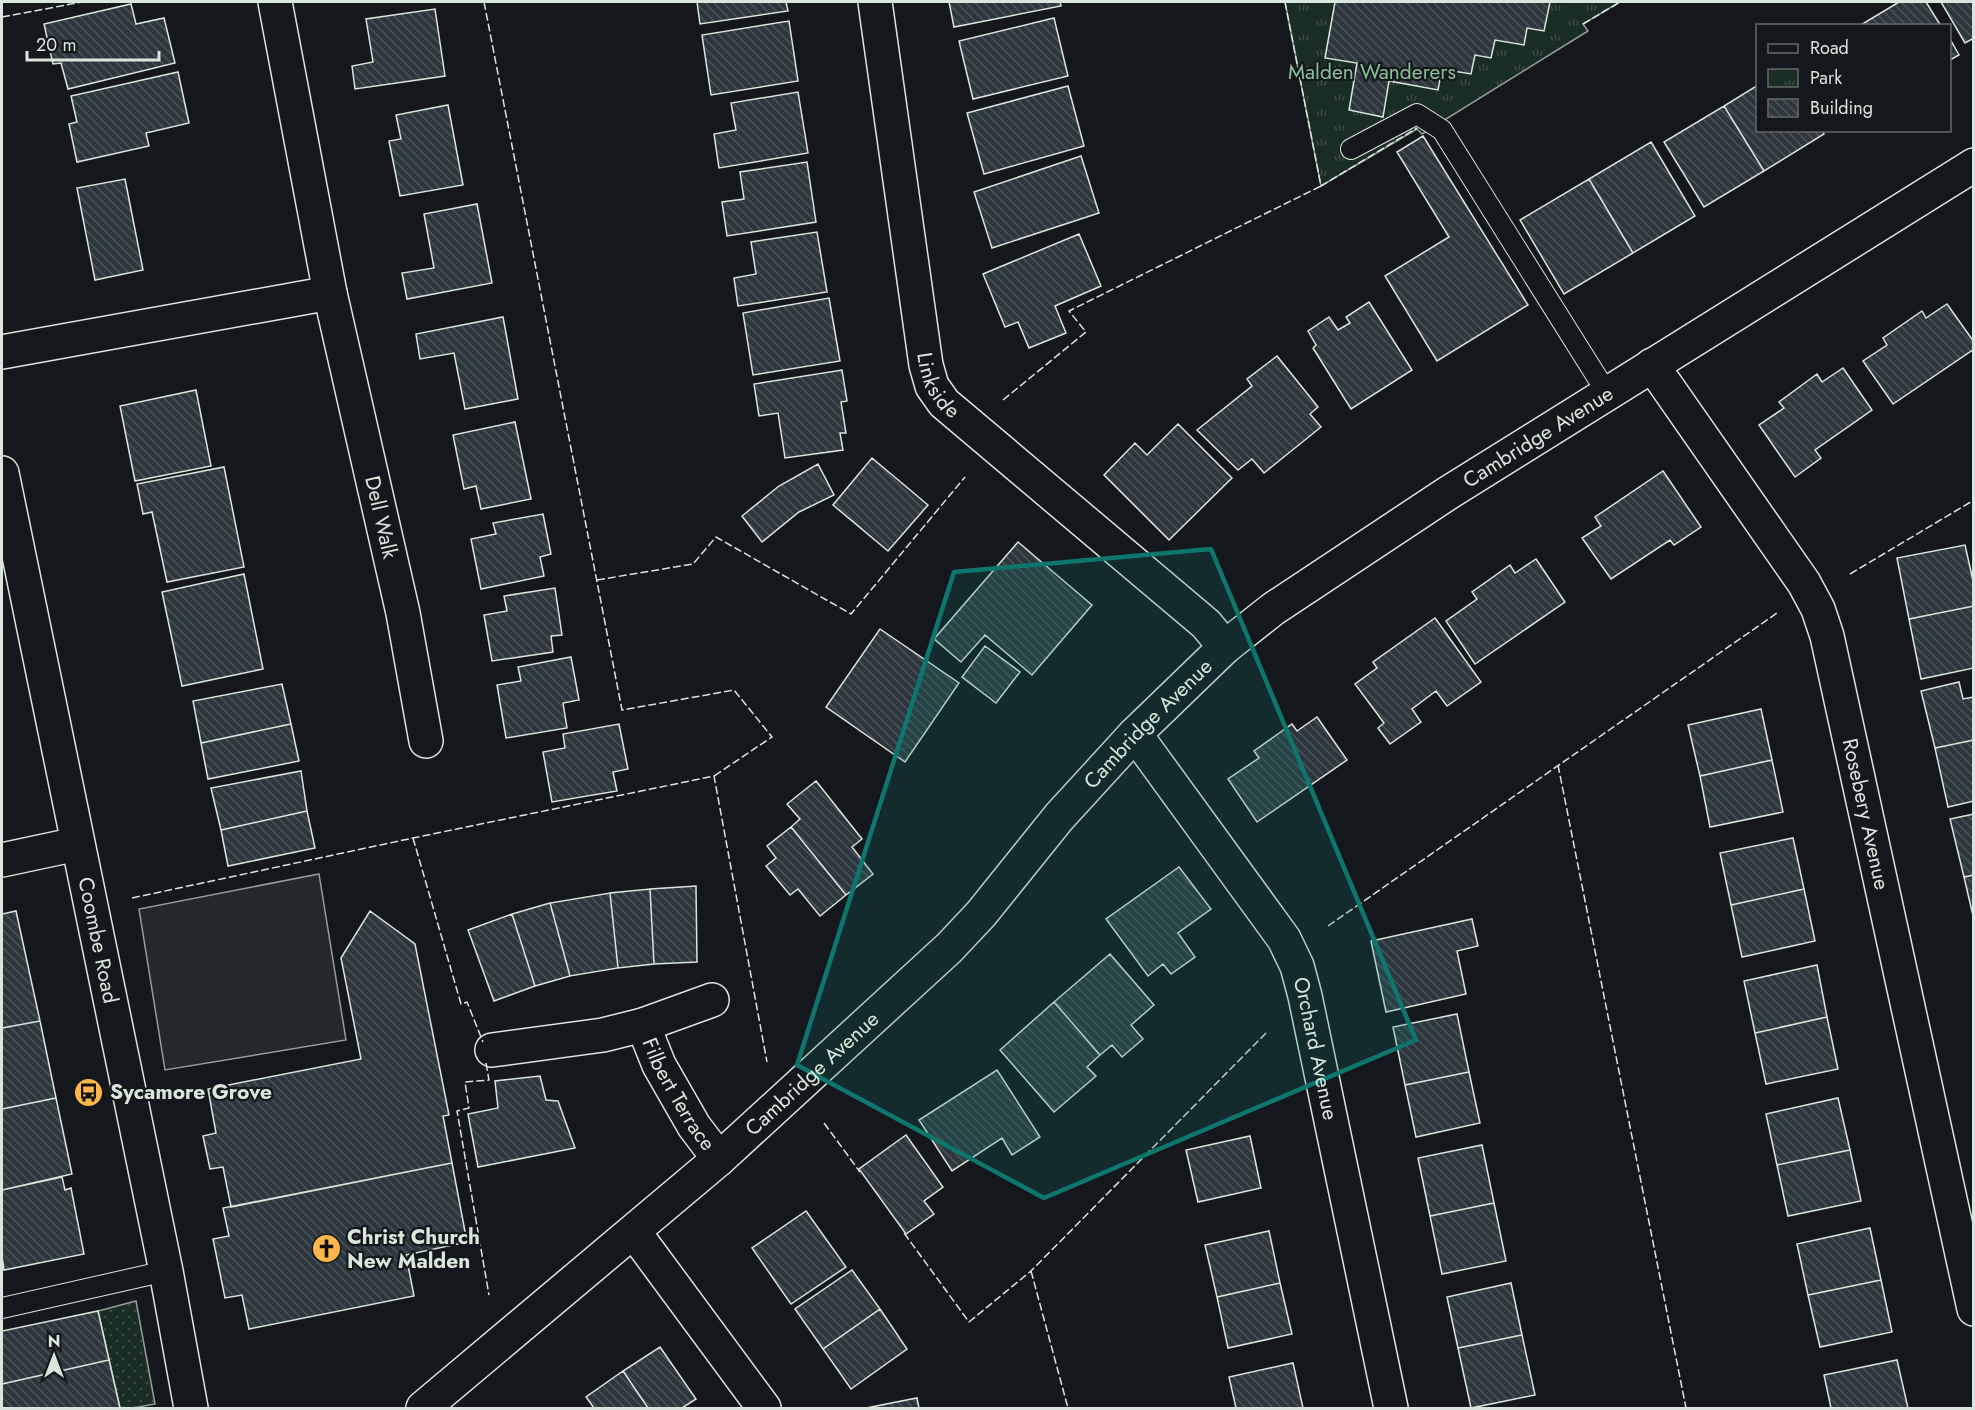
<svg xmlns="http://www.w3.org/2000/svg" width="1975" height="1410" viewBox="0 0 1975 1410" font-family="Jost,sans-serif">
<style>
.grass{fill:url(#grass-dots);stroke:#939e99;stroke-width:1.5}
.park{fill:url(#park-tufts);stroke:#939e99;stroke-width:1.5}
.parking{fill:#24282b;stroke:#939e99;stroke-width:1.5}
.building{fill:url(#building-back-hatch);stroke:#d8e6dc;stroke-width:1.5}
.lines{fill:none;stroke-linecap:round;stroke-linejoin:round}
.lane-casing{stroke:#d8e6dc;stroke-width:22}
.street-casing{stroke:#d8e6dc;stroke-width:36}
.secondary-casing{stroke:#d8e6dc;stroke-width:36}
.lane{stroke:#14181c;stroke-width:20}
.street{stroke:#14181c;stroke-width:33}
.secondary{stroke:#14181c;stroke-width:33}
.fence{stroke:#d8e6dc;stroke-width:1.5;stroke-dasharray:8 3;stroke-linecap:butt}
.marked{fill:#0f766e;fill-opacity:0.2;stroke:#0f766e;stroke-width:4.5;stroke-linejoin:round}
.labels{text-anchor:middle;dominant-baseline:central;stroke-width:4.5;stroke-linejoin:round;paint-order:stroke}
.park-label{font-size:21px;fill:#8ac095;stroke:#14181c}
.street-label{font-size:21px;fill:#d8e6dc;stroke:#14181c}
.poi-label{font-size:21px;font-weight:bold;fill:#d8e6dc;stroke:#14181c;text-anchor:start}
</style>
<defs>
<pattern id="grass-dots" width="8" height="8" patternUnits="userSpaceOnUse" patternTransform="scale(1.5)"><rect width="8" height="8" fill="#1a2d24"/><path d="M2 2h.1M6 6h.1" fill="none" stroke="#3b4b43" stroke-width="1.8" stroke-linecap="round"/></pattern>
<pattern id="park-tufts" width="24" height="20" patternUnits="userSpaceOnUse" patternTransform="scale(1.5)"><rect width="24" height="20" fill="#1a2d24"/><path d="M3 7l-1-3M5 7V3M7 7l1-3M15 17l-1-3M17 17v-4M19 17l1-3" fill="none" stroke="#3b4b43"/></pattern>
<pattern id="building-back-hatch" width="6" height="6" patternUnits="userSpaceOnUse" patternTransform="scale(1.5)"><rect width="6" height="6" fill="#2c363c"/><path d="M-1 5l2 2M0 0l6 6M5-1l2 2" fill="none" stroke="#4a5358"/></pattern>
</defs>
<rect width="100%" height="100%" fill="#14181c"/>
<path class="grass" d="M136,1301l19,103 -22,4h-13l-22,-97z"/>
<path class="park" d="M1285,2h335l-37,22 5,7 -166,103 -5,-5 -96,57z"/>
<path class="parking" d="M319,874l27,166 -181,30 -26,-161z"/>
<path class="building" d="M697,2h89l2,9 -88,13z
M949,2h111l1,4 -107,21z
M1335,2h215l-6,29 -17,-3 -3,17 -29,-5 -4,18 -16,-3 -4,19 -29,-5 -4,21 -49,-9 -6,36 -34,-7 8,-47 -32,-5z
M1899,2h27l15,24h-82z
M1941,2h33v36l-9,5z
M131,4l5,20 28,-6 11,45 -107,26 -7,-26 -8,1 -9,-40z
M435,9l10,67 -90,13 -3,-23 21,-4 -7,-43z
M1054,18l14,58 -95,23 -14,-58z
M789,21l9,60 -87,14 -9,-60z
M1950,39l9,16 -9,5z
M178,72l11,51 -43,10 3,13 -72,16 -8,-38 8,-2 -6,-26z
M1758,85v45h64l2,4 -60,37 -40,-65z
M1068,86l16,60 -100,28 -17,-61z
M798,92l10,61 -89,15 -5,-34 22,-4 -5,-27z
M448,105l15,80 -63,11 -11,-55 12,-2 -5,-24z
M1724,106l40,65 -60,36 -40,-65z
M1423,136l105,169 -91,56 -52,-85 64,-39 -52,-85z
M1651,142l44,74 -62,37 -44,-74z
M1081,156l18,57 -107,35 -18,-56z
M807,162l9,60 -89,14 -5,-34 22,-3 -4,-27z
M125,179l18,91 -48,10 -18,-92z
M1589,179l44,74 -69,41 -44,-74z
M477,204l15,79 -85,16 -5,-26 32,-5 -10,-54z
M817,232l10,60 -89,14 -4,-28 22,-4 -5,-32z
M1079,234l22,52 -46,20 11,27 -37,15 -11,-26 -13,5 -22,-53z
M829,298l11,63 -87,14 -10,-62z
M1369,302l43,68 -61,39 -38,-61 3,-3 -8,-14 21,-14 9,13 12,-7 -4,-6z
M1947,304l27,38v7l-81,55 -30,-43 24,-16 -4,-7 39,-27 4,7z
M503,317l15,82 -53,10 -11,-56 -34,6 -4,-25z
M1277,356l41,51 -8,7 11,13 -57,46 -12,-14 -14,11 -41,-40 55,-44 -5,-7z
M1843,368l29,42 -57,40 6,8 -26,19 -36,-52 25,-17 -5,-6 38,-28 5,8z
M842,370l5,31 -6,1 5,31h-6l3,17 -58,8 -7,-45 -19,3 -5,-32z
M196,390l15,76 -76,15 -15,-75z
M515,422l16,77 -50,10 -5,-23 -12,3 -11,-54z
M1178,424l54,54 -63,62 -65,-65 31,-32 12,12z
M872,458l56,47 -40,46 -55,-46z
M818,464l16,31 -35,17 -37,30 -20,-26 37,-30z
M224,467l20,100 -77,15 -15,-70 -9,2 -6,-30z
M1663,471l38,56 -27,18 -4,-5 -59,39 -29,-41 19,-12 -6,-9z
M543,514l8,40 -11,3 4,19 -63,13 -10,-50 25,-5 -3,-11z
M1018,542l74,63 -60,70 -47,-40 -24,27 -27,-23z
M1965,545l9,40v21l-65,13 -12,-61z
M1536,559l29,43 -90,62 -29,-43 31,-22 -5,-7 38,-27 5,8z
M244,574l19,95 -81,17 -20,-94z
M555,588l7,47 -11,1 2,16 -61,9 -8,-46 23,-4 -3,-15z
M1974,606v62l-53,11 -12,-60z
M1435,618l46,64 -34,24 -11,-15 -24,18 9,13 -31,22 -12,-16 6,-5 -29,-39 22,-16 -4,-6z
M880,629l79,54 -54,79 -79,-55z
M985,646l35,26 -24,31 -34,-26z
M571,657l8,43 -16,3 4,25 -61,10 -9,-53 24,-4 -3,-14z
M1959,682l4,17 11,-2v43l-39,8 -14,-57z
M282,684l9,40 -90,19 -8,-42z
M1761,709l11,51 -72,16 -12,-51z
M1317,717l30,43 -90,62 -29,-43 31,-21 -5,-7 38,-27 5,7z
M291,724l8,37 -91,18 -7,-36z
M619,724l9,45 -15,3 4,19 -65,11 -9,-50 22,-4 -2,-14z
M1974,740v61l-26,6 -13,-59z
M1772,760l11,52 -73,15 -10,-51z
M301,771l6,40 -86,19 -10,-42z
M816,781l46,58 -10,8 21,27 -27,21 -55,-68 9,-8 -13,-15z
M307,811l8,37 -87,18 -7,-36z
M1974,814v61l-10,2 -14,-58z
M791,827l55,68 -26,21 -22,-27 -8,6 -24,-29 10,-8 -9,-12z
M1793,838l11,51 -73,16 -11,-52z
M1179,867l32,42 -33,24 17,24 -24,17 -8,-10 -15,12 -42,-57z
M1974,875v45l-10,-43z
M696,886l1,76 -43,2 -4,-75z
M650,889l4,75 -36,4 -8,-75z
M1804,889l11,52 -73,16 -11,-52z
M610,893l8,75 -48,8 -20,-73z
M550,903l20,73 -35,10 -23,-72z
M16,911l24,110 -38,7v-114z
M370,911l45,33 34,171 -6,1 9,47 -221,44 -8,-40 -13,2 -7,-33 13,-3 -8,-44 153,-30 -20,-101z
M512,914l23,72 -41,15 -26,-71z
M1472,919l6,27 -21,5 9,43 -80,18 -15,-71z
M1110,954l44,51 -23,20 12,14 -21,18 -10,-12 -12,10 -46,-53z
M1817,965l10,52 -72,16 -11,-52z
M1054,1002l46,53 -13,12 9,9 -42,36 -54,-62z
M1457,1014l12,58 -64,13 -12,-58z
M1827,1017l11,52 -72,15 -11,-51z
M40,1021l16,77 -54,11v-81z
M997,1070l43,67 -28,18 -10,-17 -50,33 -33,-51z
M1469,1072l11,51 -64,14 -11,-52z
M540,1076l6,24 12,1 17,47 -97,19 -10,-53 30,-6 -3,-27z
M56,1098l16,76 -70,16v-81z
M1838,1098l12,52 -73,15 -11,-51z
M906,1135l37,52 -19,14 10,13 -28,20 -47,-65z
M1250,1136l11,52 -63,14 -12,-52z
M1482,1145l12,58 -64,13 -12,-58z
M1850,1150l11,51 -73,15 -11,-51z
M452,1163l15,79 -61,13 8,41 -165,33 -7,-34 -17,3 -12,-59 16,-3 -6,-28z
M62,1177l3,13 6,-2 13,66 -80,16 -2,-14v-66z
M1494,1203l12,58 -64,13 -12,-58z
M806,1211l40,56 -55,37 -39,-56z
M1870,1228l11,52 -73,15 -11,-51z
M1269,1231l11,52 -63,14 -12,-52z
M852,1270l28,39 -57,40 -28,-40z
M1881,1280l11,52 -72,15 -12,-52z
M1280,1283l12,51 -64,14 -11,-51z
M1511,1283l11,52 -64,13 -11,-51z
M880,1309l27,40 -56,40 -28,-40z
M98,1311l11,49 -107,24v-53z
M1522,1335l13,60 -64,13 -13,-60z
M660,1347l36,52 -14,9h-34l-25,-37z
M109,1360l11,48h-118v-24z
M1897,1360l11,48h-77l-7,-33z
M1293,1363l10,45h-67l-7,-31z
M623,1371l25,37h-54l-8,-11z
M917,1398l2,10h-53z"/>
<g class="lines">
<defs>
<path id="lane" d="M1351,149l66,-35 25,16 165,263
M2,1308l164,-37"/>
<g id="street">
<path id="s1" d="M875,2l51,363 6,21 12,17 262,221 19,23"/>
<path id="s2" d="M330,293l73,320 23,128"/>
<path d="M2,352l328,-59 -55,-291"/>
<path id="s3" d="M1652,365l152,218 14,26 9,27 147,673"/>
<path id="s4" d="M1135,734l149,205 13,27 8,30 86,412"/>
<path d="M2,860l75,-16"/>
<path id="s5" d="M643,1025l16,40 35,61 25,33"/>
<path d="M492,1050l111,-15 40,-10 69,-25"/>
<path d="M634,1232l130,176"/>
<path id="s6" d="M423,1408l296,-249 230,-211 32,-34 78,-97 76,-83 90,-87 48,-38 175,-116 526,-328"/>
</g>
<g id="secondary">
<path id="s7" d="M2,473l164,798 25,137"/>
</g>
</defs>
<use href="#lane" class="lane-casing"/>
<use href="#street" class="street-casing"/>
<use href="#secondary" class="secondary-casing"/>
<use href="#lane" class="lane"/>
<use href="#street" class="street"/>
<use href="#secondary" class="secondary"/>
<path class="fence" d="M484,2l138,708 112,-20 38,47 -58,39
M1285,2l36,184 96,-58
M2,17l80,-15
M1583,24l37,-22
M1003,400l83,-68 -17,-21 252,-125
M1850,574l124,-74
M597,580l96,-16 23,-27 135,77 114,-137
M1558,765l128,643
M413,838l48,166 6,-2 16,40
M132,898l281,-60 301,-62 53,286
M1328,926l449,-313
M486,1063l3,17 -24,2 4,26 -12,3 32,184
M824,1123l36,49
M904,1233l65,89 62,-51 237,-240
M1031,1271l37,137"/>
</g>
<path class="marked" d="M1211,549l205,491 -372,158 -247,-133 157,-493z"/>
<defs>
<symbol id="bus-disc" viewBox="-11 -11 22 22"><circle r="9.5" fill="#ffb74d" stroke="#14181c"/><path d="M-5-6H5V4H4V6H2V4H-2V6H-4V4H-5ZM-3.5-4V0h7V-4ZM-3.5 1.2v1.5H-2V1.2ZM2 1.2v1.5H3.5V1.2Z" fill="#111"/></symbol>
<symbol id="church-disc" viewBox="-11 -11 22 22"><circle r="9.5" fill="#ffb74d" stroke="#14181c"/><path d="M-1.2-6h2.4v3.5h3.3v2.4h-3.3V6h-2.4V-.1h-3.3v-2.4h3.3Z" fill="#111"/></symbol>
</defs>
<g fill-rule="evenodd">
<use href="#bus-disc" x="72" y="1076" width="33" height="33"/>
<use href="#church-disc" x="310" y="1232" width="33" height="33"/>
</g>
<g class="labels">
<g class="park-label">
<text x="1372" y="72">Malden Wanderers</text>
</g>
<g class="street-label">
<text stroke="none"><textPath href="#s1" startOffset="390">Linkside</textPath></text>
<text stroke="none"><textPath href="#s6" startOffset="1485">Cambridge Avenue</textPath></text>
<text stroke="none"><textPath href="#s2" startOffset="230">Dell Walk</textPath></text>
<text stroke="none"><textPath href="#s6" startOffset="999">Cambridge Avenue</textPath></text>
<text stroke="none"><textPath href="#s3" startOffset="506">Rosebery Avenue</textPath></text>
<text stroke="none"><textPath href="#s7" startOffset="477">Coombe Road</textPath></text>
<text stroke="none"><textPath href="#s4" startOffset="368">Orchard Avenue</textPath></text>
<text stroke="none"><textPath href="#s6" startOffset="513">Cambridge Avenue</textPath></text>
<text stroke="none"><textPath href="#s5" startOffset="78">Filbert Terrace</textPath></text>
</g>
<g class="poi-label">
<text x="110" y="1092">Sycamore Grove</text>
<text x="347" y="1237">Christ Church<tspan x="347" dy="24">New Malden</tspan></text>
</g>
</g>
<rect width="1975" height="1410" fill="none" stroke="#d8e6dc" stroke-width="6"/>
<rect x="1756" y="24" width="195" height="108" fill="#14181c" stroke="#626a69" stroke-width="1.5"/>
<rect x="1768" y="44" width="30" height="9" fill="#14181c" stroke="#626a69" stroke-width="1.5"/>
<text x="1810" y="54" font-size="18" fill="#d8e6dc">Road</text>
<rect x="1768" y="69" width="30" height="18" fill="url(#park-tufts)" stroke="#626a69" stroke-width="1.5"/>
<text x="1810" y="84" font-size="18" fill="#d8e6dc">Park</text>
<rect x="1768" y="99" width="30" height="18" fill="url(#building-back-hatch)" stroke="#626a69" stroke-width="1.5"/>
<text x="1810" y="114" font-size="18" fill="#d8e6dc">Building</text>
<g transform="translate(54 1356)" stroke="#14181c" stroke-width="4.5" paint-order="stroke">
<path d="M0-4.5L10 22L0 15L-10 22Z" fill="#d8e6dc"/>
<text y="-9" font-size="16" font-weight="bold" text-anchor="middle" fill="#d8e6dc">N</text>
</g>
<path d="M27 51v9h132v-9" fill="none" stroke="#d8e6dc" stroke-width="3"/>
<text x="36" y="51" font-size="18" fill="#d8e6dc" stroke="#14181c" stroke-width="4.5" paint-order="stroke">20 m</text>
</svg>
